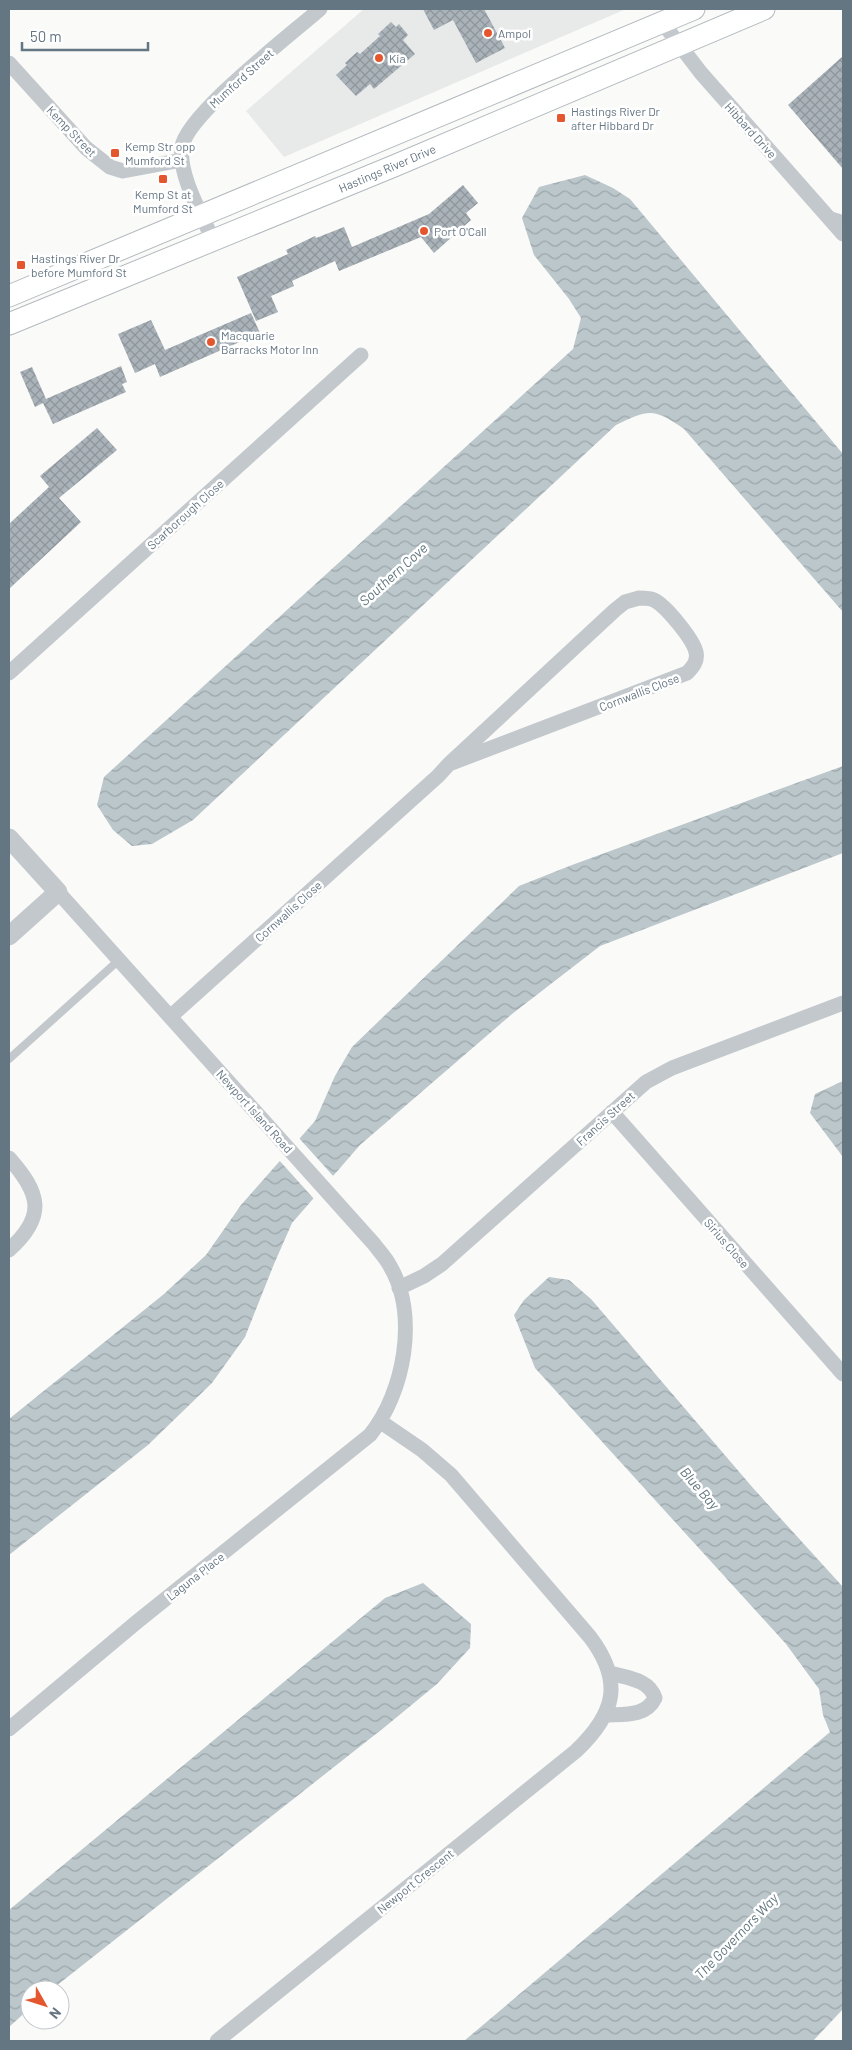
<svg xmlns="http://www.w3.org/2000/svg" width="852" height="2050" viewBox="0 0 852 2050" font-family="Barlow,sans-serif">
<style>
.built{fill:#e8e9e9}
.water{fill:url(#water-waves)}
.pier{fill:#fafaf8}
.building{fill:url(#building-cross-hatch)}
.lines{fill:none;stroke-linecap:round;stroke-linejoin:round}
.secondary-casing{stroke:#b3babf;stroke-width:23}
.service{stroke:#c3c8cc;stroke-width:8}
.minor{stroke:#c3c8cc;stroke-width:15}
.tertiary{stroke:#c3c8cc;stroke-width:19}
.secondary{stroke:#fff;stroke-width:21}
.poi-dot{fill:#e4572e;stroke:#fff;stroke-width:2}
.labels{text-anchor:middle;dominant-baseline:central;stroke-width:5;stroke-linejoin:round;paint-order:stroke}
.poi-label{font-size:12px;fill:#657683;stroke:#fff;text-anchor:start}
.street-label{font-size:12px;fill:#657683;stroke:#fff}
.water-label{font-size:14px;font-style:italic;fill:#60757c;stroke:#fff}
</style>
<defs>
<pattern id="water-waves" width="16" height="10" patternUnits="userSpaceOnUse" patternTransform="scale(1.25)"><rect width="16" height="10" fill="#bbc7cb"/><path d="M0 5q4-4 8 0t8 0" fill="none" stroke="#9ca6aa"/></pattern>
<pattern id="building-cross-hatch" width="8" height="8" patternUnits="userSpaceOnUse" patternTransform="scale(1.25)"><rect width="8" height="8" fill="#aab3b9"/><path d="M0 0l8 8M0 8l8-8" fill="none" stroke="#8e969c"/></pattern>
</defs>
<rect width="100%" height="100%" fill="#fafaf8"/>
<path class="built" d="M364,9h262l-342,148 -38,-46z"/>
<path class="water" d="M585,175l28,13 17,11 213,255v158l-159,-183c-31,-21 -34,-20 -68,-4l-423,395 -41,24 -20,2 -19,-16 -16,-25 7,-28 469,-428 8,-31 -12,-19 -35,-44 -12,-37 17,-31z
M843,766v87l-243,93 -88,68 -152,131 -68,78 -18,41 -29,73 -33,46 -64,62 -139,110v-136l155,-125 42,-39 35,-50 74,-84 20,-45 17,-29 167,-161 53,-21z
M843,1081v76l-33,-44 5,-19z
M549,1277l20,3 22,19 162,189 90,99v422l-30,32h-349l366,-309 -7,-17 -4,-26 -33,-45 -251,-276 -21,-53 10,-15z
M423,1583l48,41 -1,24 -33,36 -51,42 -335,264h-21v18l-21,19v-117l376,-312z"/>
<path class="pier" d="M298,1137l37,41 -20,22 -37,-41z"/>
<path class="building" d="M423,9h61l21,39 -29,15 -23,-43 -19,10z
M391,22l5,5 3,-3 9,11 -5,5 12,14 -41,35 -4,-5 -14,12 -20,-21 11,-10 -2,-2 12,-11 3,2 20,-18 -2,-2z
M843,56v113l-55,-64z
M463,185l15,18 -12,10 5,7 -37,33 -13,-16 -82,34 -4,-10 -43,20 2,5 -23,10 7,16 -22,9 -19,-44 51,-23 -2,-4 29,-14 1,2 28,-11 8,20 77,-33z
M251,313l9,20 -100,44 -5,-13 -20,9 -17,-39 33,-14 14,30z
M121,366l6,16 -5,2 4,8 -73,32 -10,-21 -8,4 -15,-35 12,-5 14,32z
M97,428l20,22 -58,48 22,24 -72,67v-65l40,-37 -9,-11z"/>
<g class="lines">
<defs>
<path id="secondary" d="M9,296l685,-287
M9,324l385,-158 370,-157"/>
</defs>
<use href="#secondary" class="secondary-casing"/>
<path class="service" d="M830,215l13,4
M9,1059l110,-99"/>
<path class="minor" d="M662,22l39,51 142,161
M9,63l77,85 24,19 13,4 59,-11
M213,240c-11,-25 -35,-65 -31,-93 4,-32 111,-114 138,-138
M639,598c5,0 11,0 15,2 12,6 39,39 42,52 2,9 -3,15 -9,21l-238,91 166,-154 10,-8z
M9,673l352,-318
M170,1017l268,-241 11,-12
M612,1112l231,262
M9,1158c31,35 38,58 0,92
M399,1288l25,-12 18,-12 204,-182 26,-14 171,-65
M606,1715c18,-1 40,2 49,-17 -6,-19 -28,-20 -45,-25
M9,1729l129,-108 232,-186c34,-42 49,-120 20,-169 -4,-8 -11,-15 -16,-22l-316,-352
M217,2041l359,-290c39,-37 48,-69 14,-114l-139,-162 -29,-25 -41,-28"/>
<path class="tertiary" d="M9,838l49,54 -49,44"/>
<use href="#secondary" class="secondary"/>
</g>
<g class="poi-dot">
<circle cx="488" cy="33" r="5"/>
<circle cx="379" cy="58" r="5"/>
<rect x="556" y="113" width="10" height="10" rx="2.5"/>
<rect x="110" y="148" width="10" height="10" rx="2.5"/>
<rect x="158" y="174" width="10" height="10" rx="2.5"/>
<circle cx="424" cy="231" r="5"/>
<rect x="16" y="260" width="10" height="10" rx="2.5"/>
<circle cx="211" cy="342" r="5"/>
</g>
<g class="labels">
<g class="poi-label">
<text x="498" y="33">Ampol</text>
<text x="389" y="58">Kia</text>
<text x="571" y="111">Hastings River Dr<tspan x="571" dy="14">after Hibbard Dr</tspan></text>
<text x="125" y="146">Kemp Str opp<tspan x="125" dy="14">Mumford St</tspan></text>
<text x="163" y="194" text-anchor="middle">Kemp St at<tspan x="163" dy="14">Mumford St</tspan></text>
<text x="434" y="231">Port O'Call</text>
<text x="31" y="258">Hastings River Dr<tspan x="31" dy="14">before Mumford St</tspan></text>
<text x="221" y="335">Macquarie<tspan x="221" dy="14">Barracks Motor Inn</tspan></text>
</g>
<g class="street-label">
<text transform="translate(241 78) rotate(-42)">Mumford Street</text>
<text transform="translate(751 130) rotate(48)">Hibbard Drive</text>
<text transform="translate(72 131) rotate(46)">Kemp Street</text>
<text transform="translate(387 168) rotate(-23)">Hastings River Drive</text>
<text transform="translate(185 514) rotate(-42)">Scarborough Close</text>
<text transform="translate(639 692) rotate(-21)">Cornwallis Close</text>
<text transform="translate(288 911) rotate(-42)">Cornwallis Close</text>
<text transform="translate(255 1111) rotate(48)">Newport Island Road</text>
<text transform="translate(605 1118) rotate(-42)">Francis Street</text>
<text transform="translate(727 1243) rotate(49)">Sirius Close</text>
<text transform="translate(195 1576) rotate(-38)">Laguna Place</text>
<text transform="translate(415 1881) rotate(-39)">Newport Crescent</text>
</g>
<g class="water-label">
<text transform="translate(393 574) rotate(-42)">Southern Cove</text>
<text transform="translate(700 1488) rotate(49)">Blue Bay</text>
<text transform="translate(736 1936) rotate(-46)">The Governors Way</text>
</g>
</g>
<rect width="852" height="2050" fill="none" stroke="#657683" stroke-width="20"/>
<g transform="translate(45 2005) rotate(129)"><circle r="24" fill="#ffffff" stroke="#c1c8cd"/>
<path d="M0-4L9 19L0 12L-9 19Z" fill="#e4572e"/>
<text y="-8" font-size="14" font-weight="bold" text-anchor="middle" fill="#657683">N</text>
</g>
<path d="M22 42v8h126v-8" fill="none" stroke="#657683" stroke-width="2.5"/>
<text x="30" y="42" font-size="15" fill="#657683" stroke="#ffffff" stroke-width="4" paint-order="stroke">50 m</text>
</svg>
